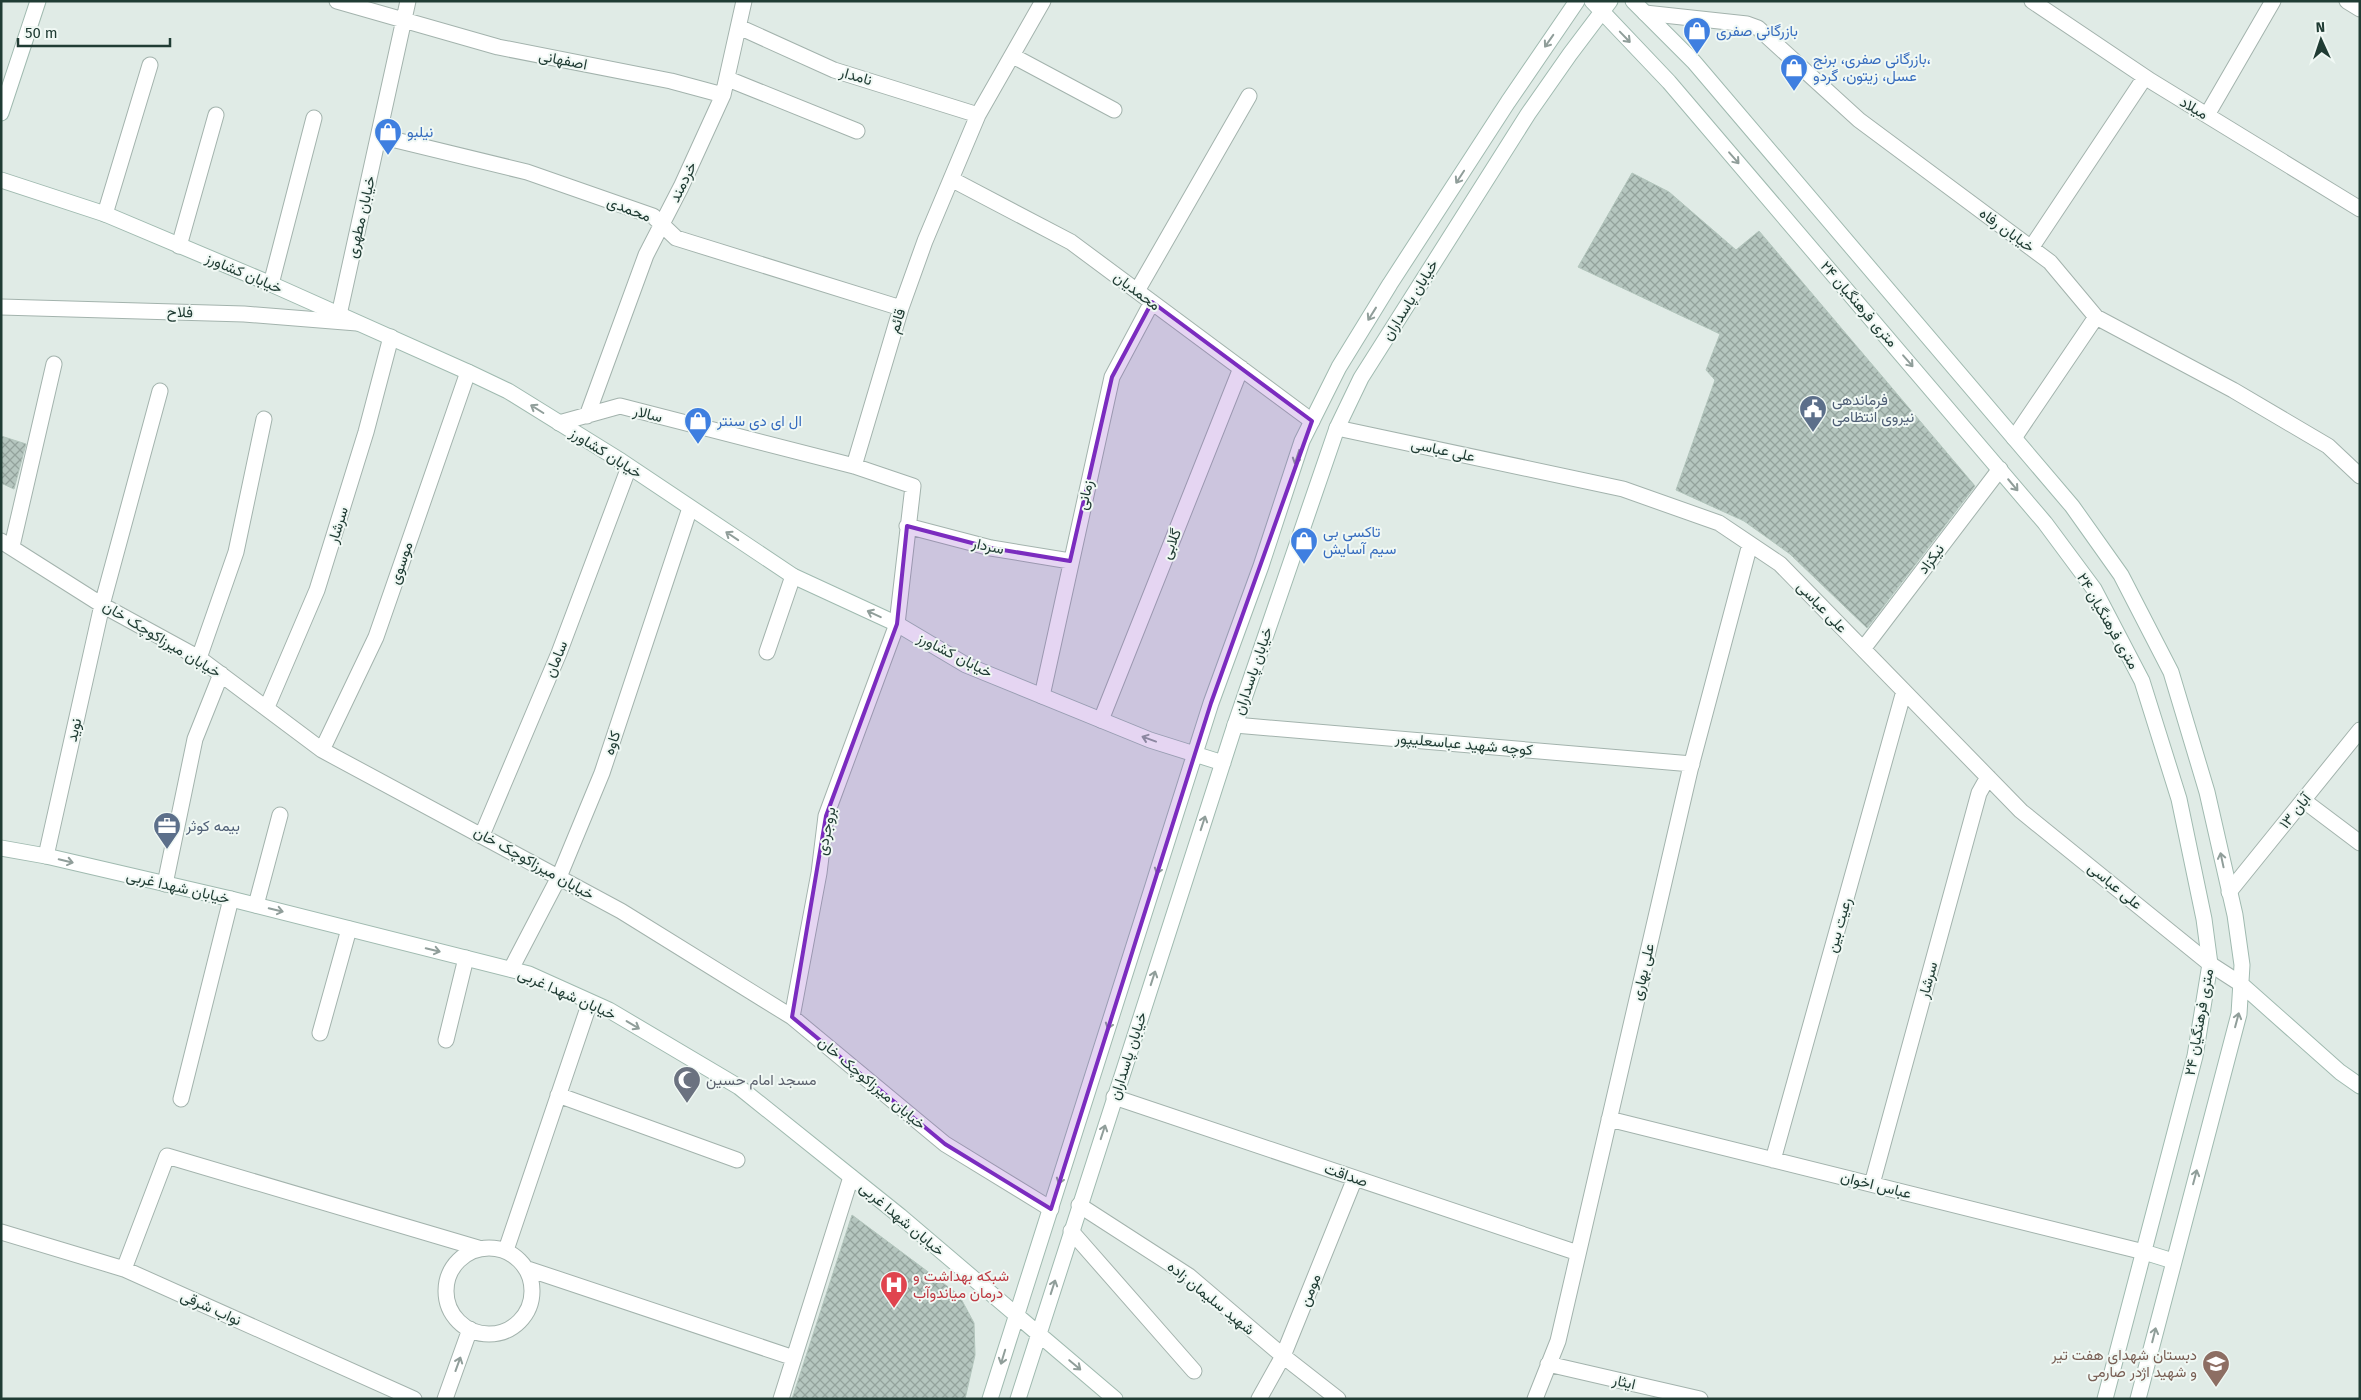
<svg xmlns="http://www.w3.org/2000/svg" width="2361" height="1400" viewBox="0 0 2361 1400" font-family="'Fira Sans',Vazirmatn,sans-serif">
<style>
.building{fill:url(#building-cross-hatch);stroke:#b2c5bc}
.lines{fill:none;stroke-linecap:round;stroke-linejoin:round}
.minor-casing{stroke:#a3b3ad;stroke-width:17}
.secondary-casing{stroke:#a0bab0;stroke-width:17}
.minor{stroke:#fff;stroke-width:15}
.secondary{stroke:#fff;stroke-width:15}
.oneway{stroke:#909e9a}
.marked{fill:#7b2cbf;fill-opacity:0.2;stroke:#7b2cbf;stroke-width:4;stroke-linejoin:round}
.labels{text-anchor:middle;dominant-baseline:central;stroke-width:4;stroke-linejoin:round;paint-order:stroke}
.shop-label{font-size:15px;fill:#366cbe;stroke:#f0f8f4;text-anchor:start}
.street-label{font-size:15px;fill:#203c34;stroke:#f0f8f4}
.service-label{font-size:15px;fill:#4e5e75;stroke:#f0f8f4;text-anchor:start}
.worship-label{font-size:15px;fill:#5b616d;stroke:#f0f8f4;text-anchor:start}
.health-label{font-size:15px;fill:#be3a42;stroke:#f0f8f4;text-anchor:start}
.education-label{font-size:15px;fill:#785e54;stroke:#f0f8f4;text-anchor:end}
</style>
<defs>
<pattern id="building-cross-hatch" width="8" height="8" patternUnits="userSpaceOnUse" patternTransform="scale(1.25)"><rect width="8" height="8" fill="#b5c6bf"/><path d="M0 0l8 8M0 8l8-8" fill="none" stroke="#93a29c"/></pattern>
</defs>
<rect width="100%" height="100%" fill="#e0ebe6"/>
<path class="building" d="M1632,173l37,19 67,58 23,-19 216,255 -108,142 -77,-74 -46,-33 -68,-31 39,-110 -9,-10 14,-36 -142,-67z
M1,436l25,8 -12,45 -13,-6z
M852,1215l107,80 15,28 1,32 -10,44h-173z"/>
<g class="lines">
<defs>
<path id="minor" d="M337,1l161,46 173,34 52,14
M2032,1l119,80 209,128
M2347,1l13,8
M1645,13l102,11 11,4 101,92 191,142 46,55 137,73 95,56 32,30
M739,27l95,43 144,45
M1013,56l101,54
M728,79l129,52
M2207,115l66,-114
M379,136l148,36 126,44 23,22 225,70
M951,179l120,63 241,179
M105,214l45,-149
M179,246l37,-131
M2031,248l114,-171
M271,284l43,-166
M1137,291l112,-195
M1,307l243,7 113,9
M339,315l69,-314
M587,416l59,-161 35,-68 42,-92 21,-94
M559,423l61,-17 234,60 59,20 -16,138 -71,192 -7,57 -27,144
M1337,428l286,61 96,34 61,41 241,247 189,153 31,20
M2014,438l82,-121
M854,466l47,-158 24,-67 53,-126 65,-114
M907,526l84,22 79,13
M1,541l101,64 97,53 123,92 299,161 171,106 153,127 106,65
M12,546l42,-182
M1863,649l137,-180
M767,652l26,-76
M199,658l37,-106 28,-133
M1042,696l70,-319 40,-75
M267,707l50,-117 49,-158 25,-95
M1101,720l140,-352
M1235,725l457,39
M322,750l54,-113 92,-265
M2303,800l57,43
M482,835l77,-182 70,-186
M46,856l56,-251 58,-214
M165,884l30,-145 26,-65
M2229,892l131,-162
M256,905l24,-90
M511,969l48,-92 43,-104 88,-265
M320,1033l29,-104
M446,1040l20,-82
M558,1095l179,65
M1114,1097l464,156
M181,1099l50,-200
M1609,1119l535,133
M1773,1160l131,-469
M1872,1184l107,-391 9,-16
M1079,1205l110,71 94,80 55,43
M1071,1231l123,140
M1,1232l123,37 290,130
M446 1291a43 43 0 1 1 86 0a43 43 0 1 1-86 0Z
M506,1250l84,-248
M124,1269l43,-113 311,92
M528,1269l266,89
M1548,1364l152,35
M445,1399l25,-70
M781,1399l70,-222
M1259,1399l24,-43 72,-178
M1535,1399l23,-58 132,-571 60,-226"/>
<path id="secondary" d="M1592,1l77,81 376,441 49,66 48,92 37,118 25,120 6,45 -15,92 -90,343
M1633,1l61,61 378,444 49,69 50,97 36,120 28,123 7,50 -3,49 -101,385
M1,113l37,-112
M1,180l104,34 166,70 197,88 40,19 113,70 172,115 104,48 69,41 184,75 73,23
M1,848l45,8 185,43 298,75 80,36 130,77 161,129 215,183
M2241,984l99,88 20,14
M2144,1252l29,9
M990,1399l221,-696 50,-137 41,-125 37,-74 51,-83 118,-182 69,-101
M1018,1399l217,-674 102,-297 24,-50 167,-264 42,-60 40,-53"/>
</defs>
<use href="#minor" class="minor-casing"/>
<use href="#secondary" class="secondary-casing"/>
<use href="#minor" class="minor"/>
<use href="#secondary" class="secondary"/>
</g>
<defs><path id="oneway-shaft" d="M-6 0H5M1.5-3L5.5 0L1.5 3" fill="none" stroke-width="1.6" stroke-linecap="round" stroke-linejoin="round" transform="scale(1.25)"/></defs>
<g class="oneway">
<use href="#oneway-shaft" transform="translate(1625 37) rotate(46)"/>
<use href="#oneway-shaft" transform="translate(1549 41) rotate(125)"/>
<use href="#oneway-shaft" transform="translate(1734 158) rotate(49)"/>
<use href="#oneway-shaft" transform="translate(1460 177) rotate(123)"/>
<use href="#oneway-shaft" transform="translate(1372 314) rotate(122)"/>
<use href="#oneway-shaft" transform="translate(1908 361) rotate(49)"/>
<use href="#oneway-shaft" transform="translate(537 409) rotate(-148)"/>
<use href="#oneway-shaft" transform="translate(1297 457) rotate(108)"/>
<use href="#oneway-shaft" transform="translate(2013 485) rotate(50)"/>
<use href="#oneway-shaft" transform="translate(732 536) rotate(-146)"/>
<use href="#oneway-shaft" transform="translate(874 614) rotate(-155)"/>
<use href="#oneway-shaft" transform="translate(1149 739) rotate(-160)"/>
<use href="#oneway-shaft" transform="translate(1203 823) rotate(-72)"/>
<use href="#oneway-shaft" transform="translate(2222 860) rotate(-102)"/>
<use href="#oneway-shaft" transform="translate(66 861) rotate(13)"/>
<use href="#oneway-shaft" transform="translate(1159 867) rotate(108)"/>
<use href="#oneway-shaft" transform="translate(276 910) rotate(14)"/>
<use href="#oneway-shaft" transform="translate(433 950) rotate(14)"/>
<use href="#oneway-shaft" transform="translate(1153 978) rotate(-72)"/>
<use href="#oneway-shaft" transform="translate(2237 1020) rotate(-75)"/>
<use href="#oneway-shaft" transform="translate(1110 1022) rotate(108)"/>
<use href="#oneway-shaft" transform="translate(633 1025) rotate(31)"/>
<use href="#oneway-shaft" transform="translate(1103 1132) rotate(-72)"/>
<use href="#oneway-shaft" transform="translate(1061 1177) rotate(108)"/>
<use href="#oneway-shaft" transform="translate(2195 1177) rotate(-75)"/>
<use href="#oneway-shaft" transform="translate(1053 1287) rotate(-72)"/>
<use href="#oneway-shaft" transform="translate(2154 1335) rotate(-76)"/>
<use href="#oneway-shaft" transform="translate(1003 1357) rotate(107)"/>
<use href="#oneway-shaft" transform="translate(458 1364) rotate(-70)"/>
<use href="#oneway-shaft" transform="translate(1075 1365) rotate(40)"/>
</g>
<path class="marked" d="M1152,302l160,119 -101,282 -160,506 -106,-65 -153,-127 34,-201 71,-192 10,-98 84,22 79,13 42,-184z"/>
<defs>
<symbol id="shop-pin" viewBox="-11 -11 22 30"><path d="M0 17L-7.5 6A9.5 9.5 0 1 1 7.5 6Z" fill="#3f7fe0" stroke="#f0f8f4"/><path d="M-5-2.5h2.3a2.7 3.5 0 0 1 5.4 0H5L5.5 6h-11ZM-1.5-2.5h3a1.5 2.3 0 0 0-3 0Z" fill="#fff"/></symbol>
<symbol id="civic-pin" viewBox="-11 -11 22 30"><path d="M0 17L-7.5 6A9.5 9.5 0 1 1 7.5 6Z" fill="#5c6f8a" stroke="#f0f8f4"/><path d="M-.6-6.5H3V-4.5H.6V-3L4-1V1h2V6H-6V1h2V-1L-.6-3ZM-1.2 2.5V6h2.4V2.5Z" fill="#fff"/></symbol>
<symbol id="office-pin" viewBox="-11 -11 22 30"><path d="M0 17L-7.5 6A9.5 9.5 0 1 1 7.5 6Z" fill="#5c6f8a" stroke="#f0f8f4"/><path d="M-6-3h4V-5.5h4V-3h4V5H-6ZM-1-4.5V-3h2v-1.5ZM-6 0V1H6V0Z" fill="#fff"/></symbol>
<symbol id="mosque-pin" viewBox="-11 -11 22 30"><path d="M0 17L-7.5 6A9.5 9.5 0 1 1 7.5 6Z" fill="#6b7280" stroke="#f0f8f4"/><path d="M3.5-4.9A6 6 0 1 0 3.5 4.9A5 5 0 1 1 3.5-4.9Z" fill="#fff"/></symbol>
<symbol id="hospital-pin" viewBox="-11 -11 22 30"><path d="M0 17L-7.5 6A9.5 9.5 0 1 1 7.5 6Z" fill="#e0444e" stroke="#f0f8f4"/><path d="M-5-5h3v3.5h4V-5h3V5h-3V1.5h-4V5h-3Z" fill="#fff"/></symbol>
<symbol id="school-pin" viewBox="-11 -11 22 30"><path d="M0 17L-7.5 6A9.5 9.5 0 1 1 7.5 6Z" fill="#8d6e63" stroke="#f0f8f4"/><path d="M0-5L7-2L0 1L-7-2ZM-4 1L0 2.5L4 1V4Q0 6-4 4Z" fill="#fff"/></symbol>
</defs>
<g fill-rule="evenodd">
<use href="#shop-pin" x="1681" y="15" width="32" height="43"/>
<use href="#shop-pin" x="1778" y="52" width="32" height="43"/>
<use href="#shop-pin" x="372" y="116" width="32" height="43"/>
<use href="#civic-pin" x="1797" y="393" width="32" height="43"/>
<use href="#shop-pin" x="682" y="405" width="32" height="43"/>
<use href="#shop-pin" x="1288" y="525" width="32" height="43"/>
<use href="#office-pin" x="151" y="810" width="32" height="43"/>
<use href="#mosque-pin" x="671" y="1064" width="32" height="43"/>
<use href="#hospital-pin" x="878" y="1269" width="32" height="43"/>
<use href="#school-pin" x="2200" y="1348" width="32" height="43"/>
</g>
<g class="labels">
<g class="shop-label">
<text x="1716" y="31">بازرگانی صفری</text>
<text x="1813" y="59">بازرگانی صفری، برنج،<tspan x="1813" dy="17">عسل، زیتون، گردو</tspan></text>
<text x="407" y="132">نیلبو</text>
<text x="717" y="421">ال ای دی سنتر</text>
<text x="1323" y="532">تاکسی بی<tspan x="1323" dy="17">سیم آسایش</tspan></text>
</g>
<g class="street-label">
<text transform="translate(563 60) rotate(11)">اصفهانی</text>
<text transform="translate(856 76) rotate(16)">نامدار</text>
<text transform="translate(2194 108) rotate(31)">میلاد</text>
<text transform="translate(683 182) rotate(-64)">خردمند</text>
<text transform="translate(629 209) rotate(21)">محمدی</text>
<text transform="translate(361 217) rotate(-77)">خیابان مطهری</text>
<text transform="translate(2007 230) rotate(36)">خیابان رفاه</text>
<text transform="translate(244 273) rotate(23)">خیابان کشاورز</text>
<text transform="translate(1137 291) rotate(37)">محمدیان</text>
<text transform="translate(1410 300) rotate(-58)">خیابان پاسداران</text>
<text transform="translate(1859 304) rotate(49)">۲۴ متری فرهنگیان</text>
<text transform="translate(180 312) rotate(2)">فلاح</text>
<text transform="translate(897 321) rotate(-73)">قائم</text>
<text transform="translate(648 414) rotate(14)">سالار</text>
<text transform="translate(1443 450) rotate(12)">علی عباسی</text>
<text transform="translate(606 453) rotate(32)">خیابان کشاورز</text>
<text transform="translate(1085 495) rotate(-77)">زمانی</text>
<text transform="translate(338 525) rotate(-73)">سرشار</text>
<text transform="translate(1171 544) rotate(-68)">گلابی</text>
<text transform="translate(988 546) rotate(12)">سردار</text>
<text transform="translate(1931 559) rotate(-53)">نیکزاد</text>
<text transform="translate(401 563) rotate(-71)">موسوی</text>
<text transform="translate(1822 607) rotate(46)">علی عباسی</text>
<text transform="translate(2108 621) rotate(60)">۲۴ متری فرهنگیان</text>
<text transform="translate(162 639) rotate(31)">خیابان میرزاکوچک خان</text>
<text transform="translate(955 655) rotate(27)">خیابان کشاورز</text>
<text transform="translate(556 659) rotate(-68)">سامان</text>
<text transform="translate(1253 671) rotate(-71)">خیابان پاسداران</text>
<text transform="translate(74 730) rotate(-77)">نوید</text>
<text transform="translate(612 743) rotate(-72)">کاوه</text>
<text transform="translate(1464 744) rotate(5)">کوچه شهید عباسعلیپور</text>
<text transform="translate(2295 811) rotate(-51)">۱۳ آبان</text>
<text transform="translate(826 831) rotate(-79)">بروجردی</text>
<text transform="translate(534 863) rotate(29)">خیابان میرزاکوچک خان</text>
<text transform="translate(2115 886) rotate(39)">علی عباسی</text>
<text transform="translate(178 887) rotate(13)">خیابان شهدا غربی</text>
<text transform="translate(1839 925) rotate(-74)">رعیت بین</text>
<text transform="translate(1643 972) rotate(-77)">علی بهاری</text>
<text transform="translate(1928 980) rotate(-75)">سرشار</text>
<text transform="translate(567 994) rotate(24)">خیابان شهدا غربی</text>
<text transform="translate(2199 1022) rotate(-80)">۲۴ متری فرهنگیان</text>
<text transform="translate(1128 1056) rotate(-72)">خیابان پاسداران</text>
<text transform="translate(872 1083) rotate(40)">خیابان میرزاکوچک خان</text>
<text transform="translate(1346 1175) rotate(19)">صداقت</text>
<text transform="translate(1876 1185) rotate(14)">عباس اخوان</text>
<text transform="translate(902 1219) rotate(40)">خیابان شهدا غربی</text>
<text transform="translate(1310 1290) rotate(-68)">مومن</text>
<text transform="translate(1211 1298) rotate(39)">شهید سلیمان زاده</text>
<text transform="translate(211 1308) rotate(24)">نواب شرقی</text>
<text transform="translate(1624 1382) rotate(13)">ایثار</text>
</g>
<g class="service-label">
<text x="1832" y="400">فرماندهی<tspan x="1832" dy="17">نیروی انتظامی</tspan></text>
<text x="186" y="826">بیمه کوثر</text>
</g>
<g class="worship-label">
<text x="706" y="1080">مسجد امام حسین</text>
</g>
<g class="health-label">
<text x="913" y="1276">شبکه بهداشت و<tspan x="913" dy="17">درمان میاندوآب</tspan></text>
</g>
<g class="education-label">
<text x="2197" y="1355">دبستان شهدای هفت تیر<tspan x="2197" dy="17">و شهید اژدر صارمی</tspan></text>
</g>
</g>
<rect width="2361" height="1400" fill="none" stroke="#203c34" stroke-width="5"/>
<g transform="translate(2321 40) rotate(357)" stroke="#f0f8f4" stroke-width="4" paint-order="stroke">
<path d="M0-4L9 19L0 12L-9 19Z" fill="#203c34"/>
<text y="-8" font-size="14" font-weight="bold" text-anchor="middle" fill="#203c34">N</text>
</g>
<path d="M18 38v8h152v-8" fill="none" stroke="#203c34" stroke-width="2.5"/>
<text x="25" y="38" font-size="15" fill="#203c34" stroke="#f0f8f4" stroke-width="4" paint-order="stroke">50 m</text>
</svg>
